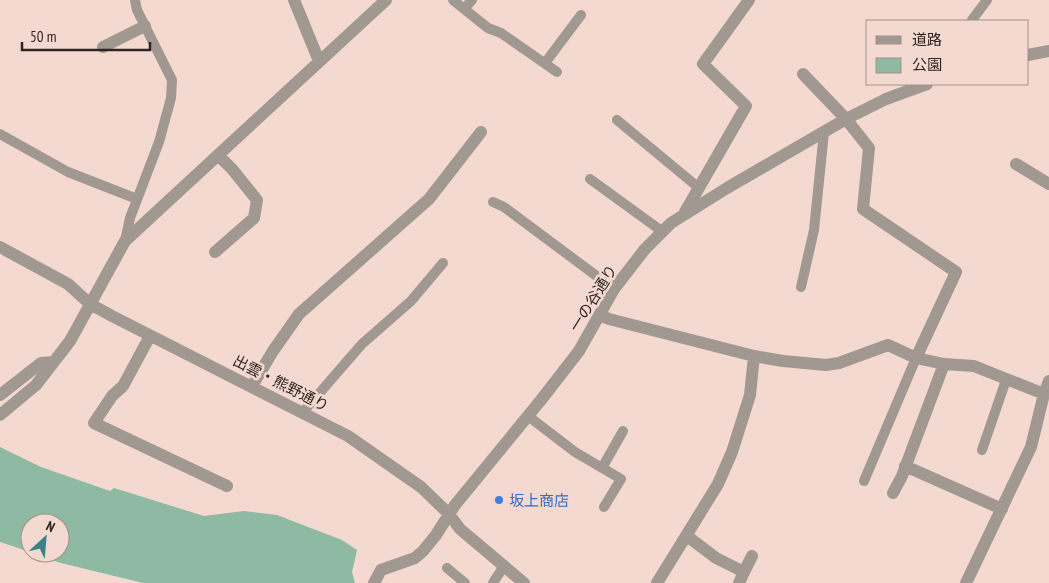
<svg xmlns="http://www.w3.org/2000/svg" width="1049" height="583" viewBox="0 0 1049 583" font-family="'PT Sans Narrow','Noto Sans JP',sans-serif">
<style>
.green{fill:#8ebaa4}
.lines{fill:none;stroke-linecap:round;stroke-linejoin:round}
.lane{stroke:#a19892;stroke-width:10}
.street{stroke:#a19892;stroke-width:12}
.shop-dot{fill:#3f7fe0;stroke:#f3d9cf;stroke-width:2}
.labels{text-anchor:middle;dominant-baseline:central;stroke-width:5;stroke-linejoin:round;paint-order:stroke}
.street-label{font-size:15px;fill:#2e2421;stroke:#f3d9cf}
.shop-label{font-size:15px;fill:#366cbe;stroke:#f3d9cf;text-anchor:start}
</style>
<rect width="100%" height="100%" fill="#f3d9cf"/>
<path class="green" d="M0,447l41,20 69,24 4,-3 90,28 40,-5 33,4 65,25 15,10 -5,22 3,11h-212l-82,-20 -29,-10h28v-30h-30v29l-30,-10z"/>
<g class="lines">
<path class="lane" d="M453,0l35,28 13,5 56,39
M464,9l8,-9
M973,21l-1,-1 15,-20
M545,63l36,-48
M617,120l82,68
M0,134l68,38 69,27
M590,179l73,53
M493,202l11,5 110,82
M125,241l5,-23 29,-76 12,-44 1,-18 -35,-70 -2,-10
M801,287l13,-57 10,-98
M303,412l59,-68 49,-43 32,-38
M528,416l47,36 46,27 -17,28
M982,450l24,-70
M602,468l21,-37
M864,481l52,-123
M447,568l18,15
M493,583l11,-17"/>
<path class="street" d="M294,0l25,61
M103,47l42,-21
M1028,55l21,-4
M803,74l43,45 23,29 -6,61 93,63 -40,86
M1016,164l33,20
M685,212l61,-106 -43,-42 46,-64
M0,247l68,37 22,20 22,12 236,120 73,51 28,27 11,15 64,54
M215,252l39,-34 3,-18 -25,-31 -14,-14
M600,315l9,4 145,37 29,5 43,4 13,-2 49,-18 28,13 28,6 30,2 70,28
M150,336l-27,50 -11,10 -18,27 133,63
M252,386l21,-35 26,-37 130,-115 52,-67
M0,395l41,-32 13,-1
M0,415l36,-30 34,-44 55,-100 261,-241
M905,466l97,43
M893,493l9,-17 42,-112
M687,536l29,22 28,14 8,-16
M374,583l7,-13 34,-12 8,-7 13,-16 19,-30 86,-105 38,-49 35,-62 31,-40 26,-26 56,-35 119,-69 40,-20 41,-15
M657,583l61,-99 14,-32 18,-57 4,-39
M739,583l5,-11
M966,583l65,-136 13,-53 5,-13"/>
</g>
<circle class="shop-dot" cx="499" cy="500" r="5"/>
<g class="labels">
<g class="street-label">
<text transform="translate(593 298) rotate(-58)">一の谷通り</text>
<text transform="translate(281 383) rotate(27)">出雲・熊野通り</text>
</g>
<g class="shop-label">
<text x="509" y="500">坂上商店</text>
</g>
</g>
<rect x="866" y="20" width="162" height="65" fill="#f3d9cf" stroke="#a49189"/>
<rect x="876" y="36" width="25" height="8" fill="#a19892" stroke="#a49189"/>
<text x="912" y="45" font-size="15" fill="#2e2421">道路</text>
<rect x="876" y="58" width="25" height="15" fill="#8ebaa4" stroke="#a49189"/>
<text x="912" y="70" font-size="15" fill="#2e2421">公園</text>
<g transform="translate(45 538) rotate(26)"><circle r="24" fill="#f3d9cf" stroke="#a49189"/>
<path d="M0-4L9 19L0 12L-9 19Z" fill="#3b838a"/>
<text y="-8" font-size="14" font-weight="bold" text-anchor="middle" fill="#2e2421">N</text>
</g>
<path d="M22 42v8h128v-8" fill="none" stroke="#2e2421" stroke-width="2.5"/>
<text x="30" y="42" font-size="15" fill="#2e2421" stroke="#f3d9cf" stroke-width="4" paint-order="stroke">50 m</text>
</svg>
